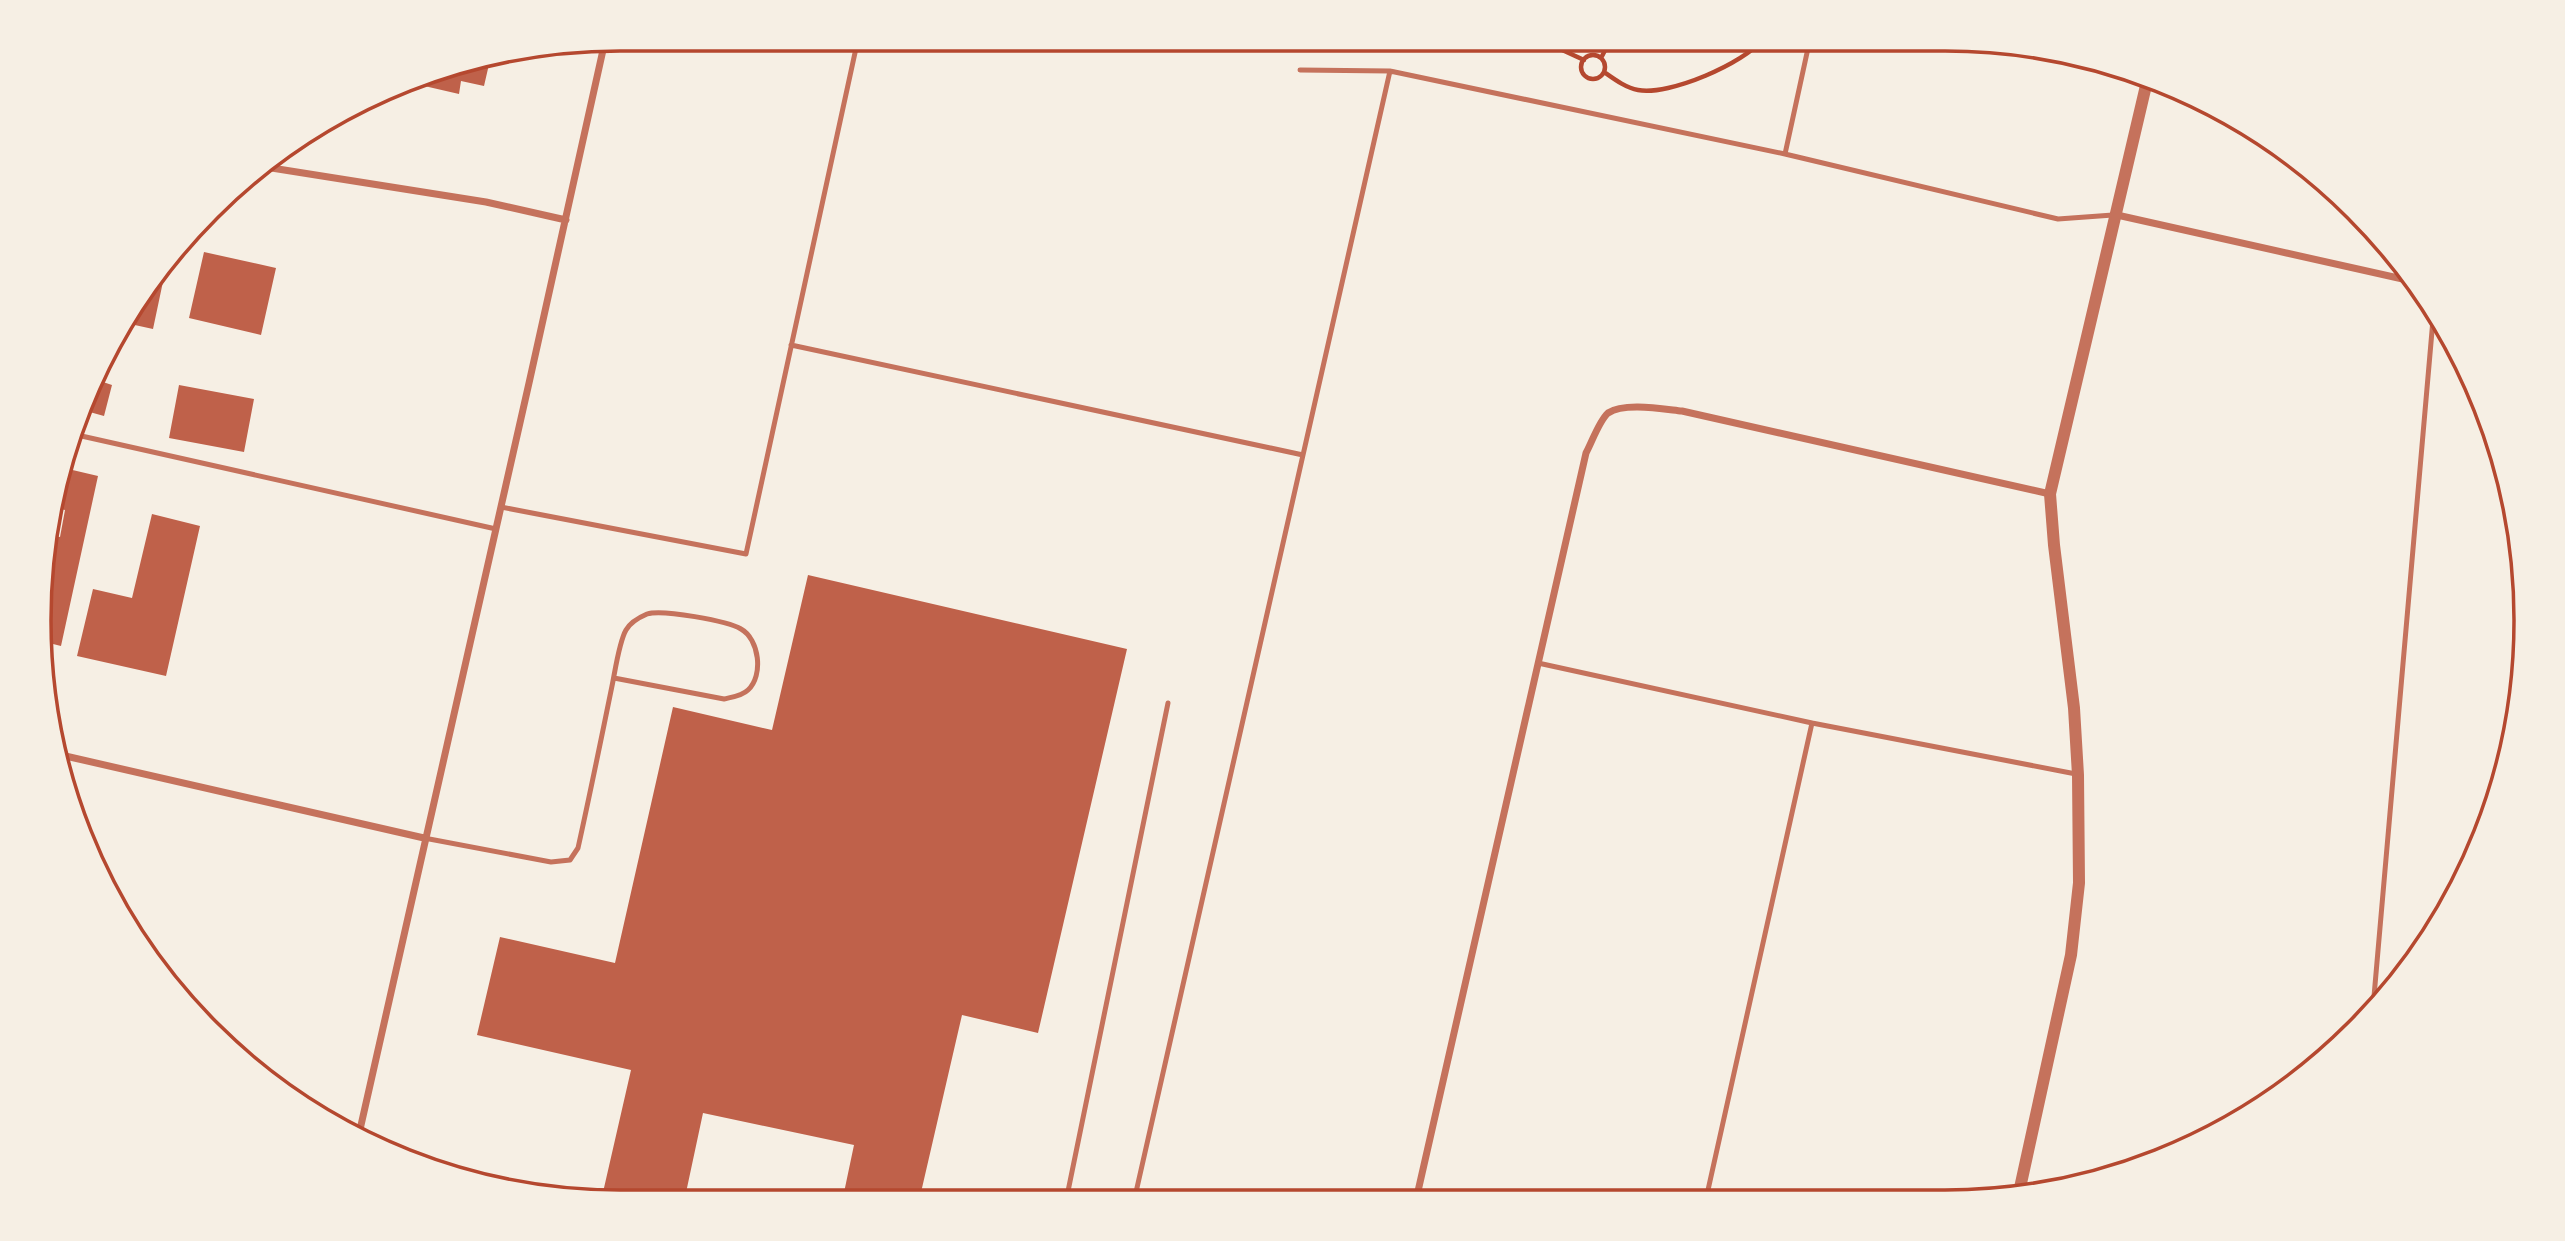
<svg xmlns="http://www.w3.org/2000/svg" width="2565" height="1241" viewBox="0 0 2565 1241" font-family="Raleway,sans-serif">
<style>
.building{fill:#bf614a}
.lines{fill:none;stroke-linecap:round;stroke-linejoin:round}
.path{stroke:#b5482f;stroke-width:4.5}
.service{stroke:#c5725c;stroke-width:5}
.minor{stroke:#c5725c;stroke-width:7}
.tertiary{stroke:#c5725c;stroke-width:12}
.rim{fill:none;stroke:#b5482f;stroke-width:3.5}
</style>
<rect width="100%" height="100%" fill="#f6efe4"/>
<path class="building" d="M490,60l-6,26 -23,-5 -2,13 -39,-9 2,-10 11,-5z
M204,252l72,16 -15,67 -72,-17z
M168,258l-15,71 -32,-7 27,-36z
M97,380l15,5 -8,31 -18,-5z
M179,385l75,14 -10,53 -75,-14z
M64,468l34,8 -37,170 -16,-4 4,-107 11,2 5,-27 -15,-3z
M152,514l48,12 -34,150 -89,-20 16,-67 39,9z
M808,575l319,74 -89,384 -76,-18 -43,186 -77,1 12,-57 -151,-32 -19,89 -83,-1 30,-131 -154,-35 23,-98 115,26 58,-256 99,23z"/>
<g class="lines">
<path class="path" d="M1549,39l-2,4 37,17
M1581 67a12 12 0 1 1 24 0a12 12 0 1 1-24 0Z
M1601,58l10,-19
M1604,72c10,7 22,16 34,18 31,6 107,-27 125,-51"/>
<path class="service" d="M1300,70l90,1 395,83 273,65 55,-4
M1785,154l25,-115
M791,345l512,110
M77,435l419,94
M501,507l245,47 112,-515
M1538,663l274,60 264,51
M424,838l127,24 19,-2 8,-12c12,-54 23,-108 34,-162 3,-14 7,-44 14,-56 4,-7 14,-13 21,-16 15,-5 81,7 94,15 18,10 23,46 7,61 -6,6 -16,7 -24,9l-110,-21
M2373,1008l61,-700
M1706,1199l106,-476
M1066,1201l102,-498
M1134,1201l256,-1130"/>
<path class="minor" d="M1097,39h4
M259,166l227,36 80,18
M2117,215l299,67
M61,755l363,83
M359,1134c80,-365 167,-728 246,-1093
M1416,1200l170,-747c6,-11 13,-32 22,-40 16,-11 55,-4 74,-2l368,83"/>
<path class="tertiary" d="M2018,1197l53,-242 8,-72 -1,-108 -4,-67 -20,-163 -4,-51 98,-417"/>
</g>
<path d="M0 0H2565V1241H0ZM620 51H1945A569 569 0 0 1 2514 620V621A569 569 0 0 1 1945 1190H620A569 569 0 0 1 51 621V620A569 569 0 0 1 620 51Z" fill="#f6efe4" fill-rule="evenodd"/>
<path class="rim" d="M620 51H1945A569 569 0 0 1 2514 620V621A569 569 0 0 1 1945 1190H620A569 569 0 0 1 51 621V620A569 569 0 0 1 620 51Z"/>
</svg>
